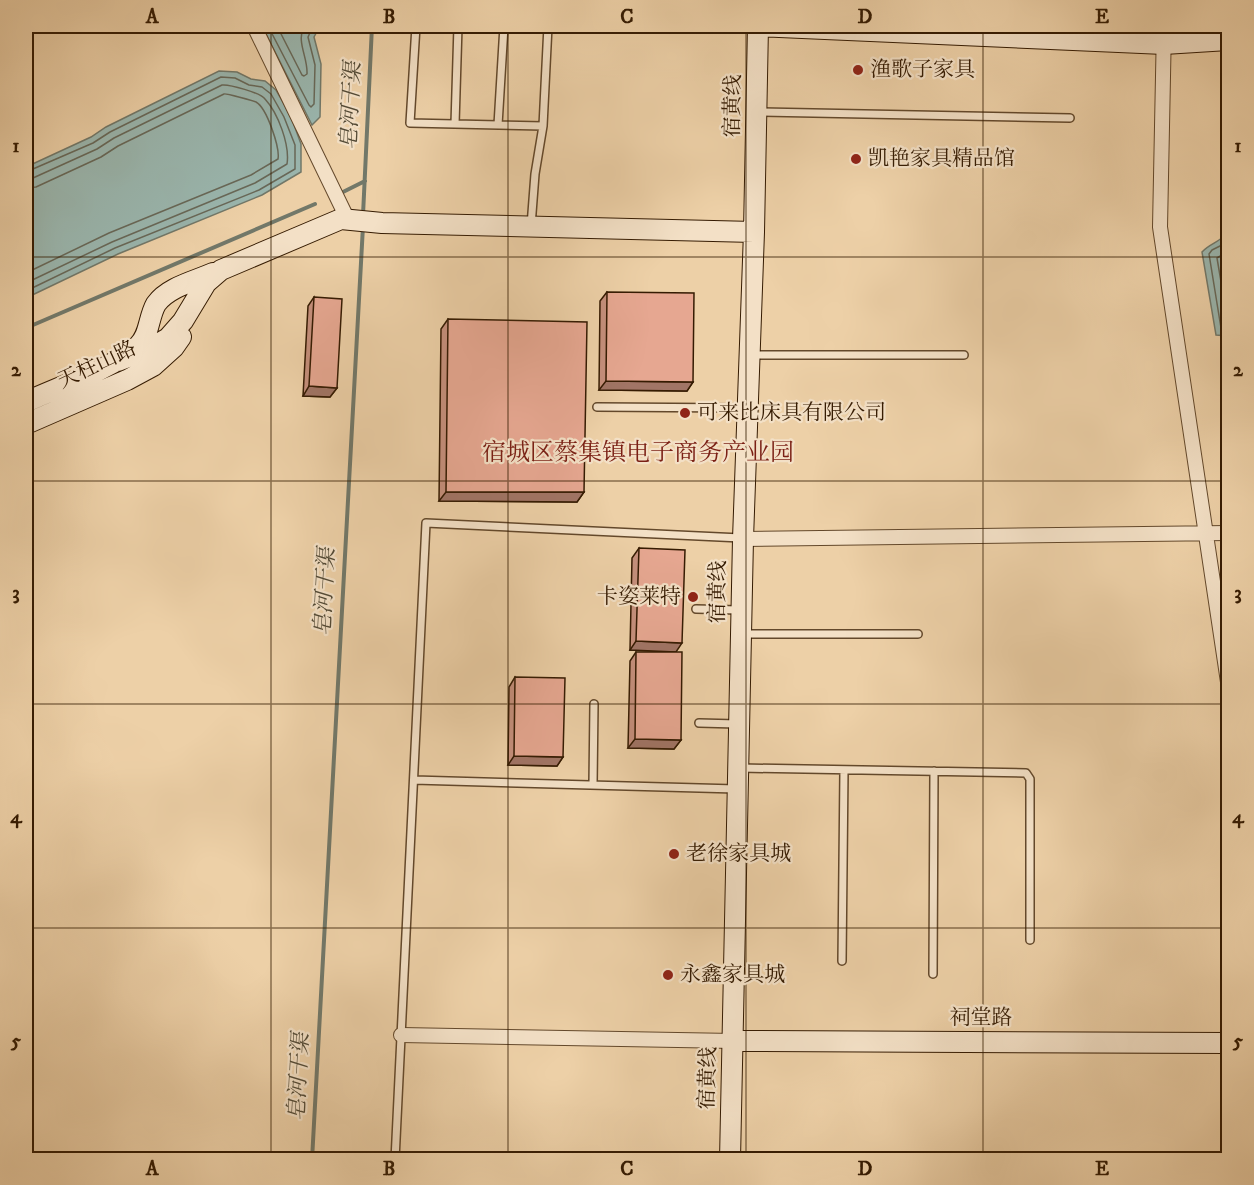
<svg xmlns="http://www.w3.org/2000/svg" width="1254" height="1185" viewBox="0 0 1254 1185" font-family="'IM FELL DW Pica','Noto Serif SC',serif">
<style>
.water{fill:#9ab6ae;stroke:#727869;stroke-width:1.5}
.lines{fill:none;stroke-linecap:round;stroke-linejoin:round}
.shore{stroke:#686858;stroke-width:1.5}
.stream{stroke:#727869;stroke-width:4}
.lane-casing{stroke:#63482b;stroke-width:10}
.street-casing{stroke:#63482b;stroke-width:16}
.secondary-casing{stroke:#351b02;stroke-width:22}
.lane{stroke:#f3e0c6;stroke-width:7}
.street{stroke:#f3e0c6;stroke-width:14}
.secondary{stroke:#f3e0c6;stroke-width:20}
.wall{fill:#c6907d;stroke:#351b02;stroke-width:1.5}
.shaded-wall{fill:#a17566;stroke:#351b02;stroke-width:1.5}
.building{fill:#e6a791;stroke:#351b02;stroke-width:1.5}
.grid{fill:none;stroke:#351b02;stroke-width:1.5;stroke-opacity:0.55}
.poi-dot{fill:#8f2418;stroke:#f3e0c6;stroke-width:2}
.labels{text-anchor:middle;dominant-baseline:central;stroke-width:4.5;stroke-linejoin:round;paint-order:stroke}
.poi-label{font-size:21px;fill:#351b02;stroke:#f3e0c6;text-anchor:start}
.street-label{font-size:21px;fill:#351b02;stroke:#f3e0c6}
.water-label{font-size:22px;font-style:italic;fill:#534a36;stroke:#f3e0c6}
.quarter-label{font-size:24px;fill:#7a1f14;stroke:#f3e0c6}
.neatline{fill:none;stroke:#351b02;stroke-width:2}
.grid-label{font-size:20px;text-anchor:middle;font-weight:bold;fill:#351b02}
</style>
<rect width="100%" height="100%" fill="#edd0a7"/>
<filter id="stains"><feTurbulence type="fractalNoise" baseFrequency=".00333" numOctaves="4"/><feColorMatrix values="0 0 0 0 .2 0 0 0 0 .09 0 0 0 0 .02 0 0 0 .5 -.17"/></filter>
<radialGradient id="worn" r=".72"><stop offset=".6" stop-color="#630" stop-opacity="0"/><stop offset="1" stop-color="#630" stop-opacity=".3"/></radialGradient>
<path class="water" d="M262,26h58l-6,11 7,27 -1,53 -8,8z
M219,71l18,1 14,7 14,2 11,9 14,24 11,30v28l-39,23 -144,59 -92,44v-131l65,-30 15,-10z
M1228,219v117l-12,-1 -14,-83c8,-9 19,-10 24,-19l-2,-7z"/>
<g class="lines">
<path class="shore" d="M268,26l41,79 2,2 3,-3 1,-39 -7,-28 5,-11
M277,26l25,49 2,1 3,-2c1,-17 -11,-32 -3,-48
M26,172l67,-29 17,-11 111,-55 14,1 14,7 13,2 9,7 13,23 11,28v24l-36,21 -144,58 -89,43
M26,179l7,-1 64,-29 17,-11 108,-53c7,-1 39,8 43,14 13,14 25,46 22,65l-32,19 -143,59 -86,41
M26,188l10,-1 65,-30 17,-11 106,-52c1,-1 30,7 32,8 11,6 24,46 22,57l-27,16 -142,58 -83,40
M1228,242l-16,8 -3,4 12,74 2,2h5
M1228,251l-11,7 11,65"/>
<path class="stream" d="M341,193l24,-12
M363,215l9,-189
M26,328l289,-124
M312,1160l51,-934"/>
<defs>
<path id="lane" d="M416,26l-6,97 133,3
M759,112l311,6
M455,124l3,-98
M498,125l6,-99
M531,226l4,-52 8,-48 5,-100
M752,355h212
M597,407l148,1
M696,609l43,1
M744,634h174
M699,723l38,1
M741,768l285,5 4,6v161
M414,780l322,9
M593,785l1,-81
M842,961l2,-191
M933,974l1,-203
M395,1160l31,-637 315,15"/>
<path id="street" d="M254,26l93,192
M1164,26l-4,201 68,455
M743,539l485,-6
M401,1035l333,6"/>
<path id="secondary" d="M758,26l406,18 64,-4
M118,361l33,-13 17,-10 15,-17 23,-38 15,-13 120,-51 41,4 372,9
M26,402c32,-15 86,-33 112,-56 12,-11 10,-28 18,-42 12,-17 39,-23 57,-31
M26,424l101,-44 26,-14 21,-19 7,-10
M734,1041l494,2
M730,1160l13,-621 11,-307 4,-206"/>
</defs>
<use href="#lane" class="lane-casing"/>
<use href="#street" class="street-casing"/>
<use href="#secondary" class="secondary-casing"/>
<use href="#lane" class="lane"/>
<use href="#street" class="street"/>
<use href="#secondary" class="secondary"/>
</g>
<path class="wall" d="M607,292l86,90 -6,9 -88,-1 1,-89z
M314,297l23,91 -7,9 -27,-1 5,-90z
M448,319l136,173 -7,10 -138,-1 2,-172z
M639,548l37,104 -46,-2 2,-92z
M636,652l45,88 -7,9 -46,-1 2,-87z
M515,677l48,80 -6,9 -49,-1 1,-78z"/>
<path class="shaded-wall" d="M606,381l87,1 -6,9 -88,-1z
M309,386l28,2 -7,9 -27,-1z
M446,492h138l-7,10 -138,-1z
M636,641l46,2 -6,9 -46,-2z
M635,739l46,1 -7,9 -46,-1z
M514,756l49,1 -6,9 -49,-1z"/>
<path class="building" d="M607,292l87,1 -1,89 -87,-1z
M314,297l28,2 -5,89 -28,-2z
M448,319l139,3 -3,170h-138z
M639,548l46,2 -3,93 -46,-2z
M636,652h46l-1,88 -46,-1z
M515,677l50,1 -2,79 -49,-1z"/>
<path class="grid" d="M271,26v1134M508,26v1134M746,26v1134M983,26v1134M26,257h1202M26,481h1202M26,704h1202M26,928h1202"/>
<g class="poi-dot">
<circle cx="858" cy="70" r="6"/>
<circle cx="856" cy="159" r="6"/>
<circle cx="685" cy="413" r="6"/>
<circle cx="693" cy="597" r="6"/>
<circle cx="674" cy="854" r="6"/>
<circle cx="668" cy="975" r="6"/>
</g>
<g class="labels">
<g class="poi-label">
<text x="870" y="70">渔歌子家具</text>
<text x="868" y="159">凯艳家具精品馆</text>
<text x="697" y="413">可来比床具有限公司</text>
<text x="681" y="597" text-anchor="end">卡姿莱特</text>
<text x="686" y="854">老徐家具城</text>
<text x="680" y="975">永鑫家具城</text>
</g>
<g class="street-label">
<text transform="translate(733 106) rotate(-89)">宿黄线</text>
<text transform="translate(97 365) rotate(-25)">天柱山路</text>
<text transform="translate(718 592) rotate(-89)">宿黄线</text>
<text x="981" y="1018">祠堂路</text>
<text transform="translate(708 1078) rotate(-88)">宿黄线</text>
</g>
<g class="water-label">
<text transform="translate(351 106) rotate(-87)">皂河干渠</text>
<text transform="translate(325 592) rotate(-87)">皂河干渠</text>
<text transform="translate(299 1077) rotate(-87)">皂河干渠</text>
</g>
<g class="quarter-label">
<text x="638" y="453">宿城区蔡集镇电子商务产业园</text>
</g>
</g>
<rect width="1254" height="1185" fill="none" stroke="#edd0a7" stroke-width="66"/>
<rect x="33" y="33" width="1188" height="1119" class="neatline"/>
<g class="grid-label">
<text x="152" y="23">A</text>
<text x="389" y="23">B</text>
<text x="627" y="23">C</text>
<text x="865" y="23">D</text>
<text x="1102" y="23">E</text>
<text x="16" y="152">1</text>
<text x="1238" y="152">1</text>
<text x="16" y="376">2</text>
<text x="1238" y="376">2</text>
<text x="16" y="599">3</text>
<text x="1238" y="599">3</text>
<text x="16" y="823">4</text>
<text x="1238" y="823">4</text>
<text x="16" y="1047">5</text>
<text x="1238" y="1047">5</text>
<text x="152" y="1175">A</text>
<text x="389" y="1175">B</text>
<text x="627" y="1175">C</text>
<text x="865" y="1175">D</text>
<text x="1102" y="1175">E</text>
</g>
<rect width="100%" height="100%" filter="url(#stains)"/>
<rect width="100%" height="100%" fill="url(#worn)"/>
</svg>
